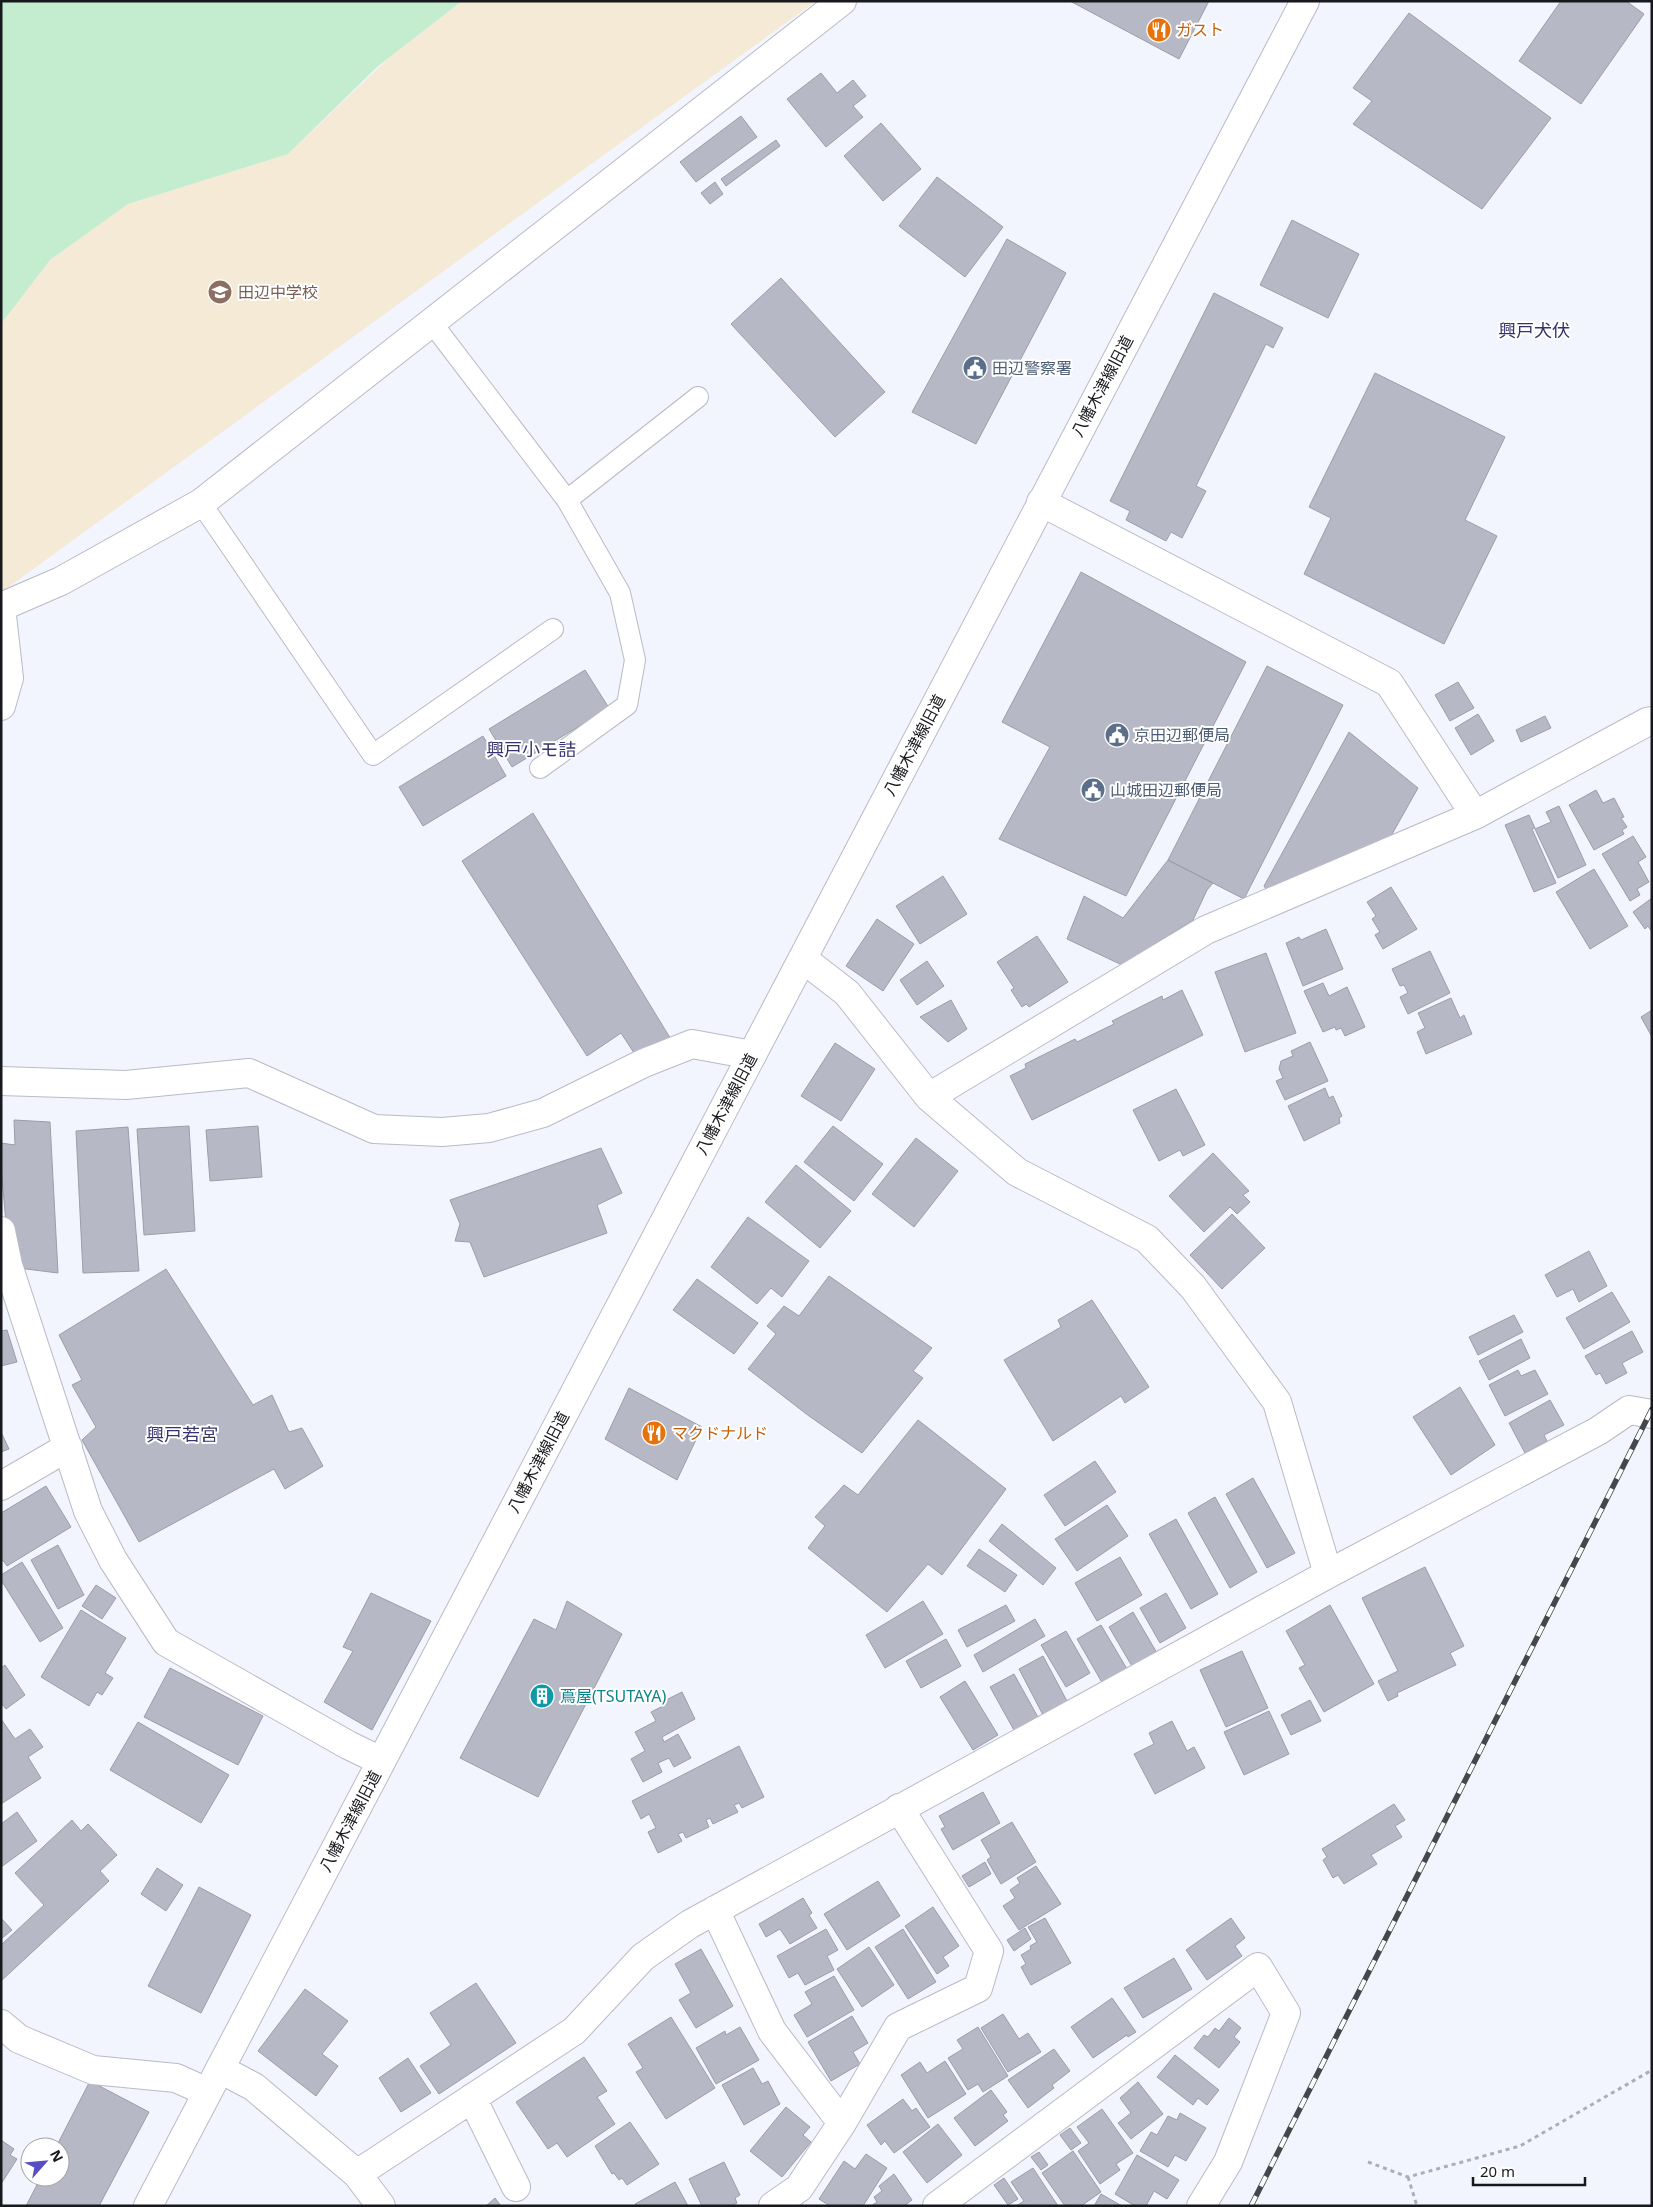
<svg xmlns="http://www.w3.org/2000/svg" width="1653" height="2207" viewBox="0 0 1653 2207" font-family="'Noto Sans','Noto Sans JP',sans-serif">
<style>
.education{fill:#f4ead5}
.green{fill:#c4eccf}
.building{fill:#b6b9c5;stroke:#9b9ea9}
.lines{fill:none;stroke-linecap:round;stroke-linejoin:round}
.service-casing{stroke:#b8bbc7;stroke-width:22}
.minor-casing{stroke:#b8bbc7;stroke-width:30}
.tertiary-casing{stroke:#b8bbc7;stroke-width:30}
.path{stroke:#acaeb6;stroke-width:3;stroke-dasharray:4 4;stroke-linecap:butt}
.service{stroke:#fff;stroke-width:20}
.minor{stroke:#fff;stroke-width:28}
.tertiary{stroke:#fff;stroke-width:28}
.rail-casing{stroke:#45474c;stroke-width:5.5}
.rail{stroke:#fff;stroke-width:4;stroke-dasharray:11;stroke-linecap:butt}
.labels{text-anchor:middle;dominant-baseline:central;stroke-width:4;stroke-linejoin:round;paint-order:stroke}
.food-label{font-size:16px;fill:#c56008;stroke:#fff;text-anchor:start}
.education-label{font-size:16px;fill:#785e54;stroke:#fff;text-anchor:start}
.service-label{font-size:16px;fill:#4e5e75;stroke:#fff;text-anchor:start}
.street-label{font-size:16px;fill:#18191d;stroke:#fff}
.culture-label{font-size:16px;fill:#0d838f;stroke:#fff;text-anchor:start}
.neighbourhood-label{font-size:18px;fill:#35336f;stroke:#fff}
</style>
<rect width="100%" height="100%" fill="#f2f5fe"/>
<path class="education" d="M462,1h354l-813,590 -2,-4v-263l49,-64 78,-56 160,-50 102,-97z"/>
<path class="green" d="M1,1h461l-85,66 -89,87 -160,50 -78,56 -49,64z"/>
<path class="building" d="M1070,1h139l-30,58z
M1561,1h65l18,13 -63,90 -62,-43z
M1409,13l142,105 -69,91 -129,-85 19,-23 -19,-13z
M821,73l16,20 16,-13 13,16 -13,10 10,11 -37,30 -39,-48z
M741,116l16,21 -61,45 -16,-20z
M881,123l40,46 -38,32 -39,-45z
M776,140l4,6 -54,40 -5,-7z
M937,177l66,50 -38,50 -66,-51z
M715,182l8,12 -13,10 -9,-11z
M1292,220l67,34 -31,64 -68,-33z
M1007,239l59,34 -90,171 -64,-32z
M781,278l104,114 -50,45 -104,-113z
M1214,293l69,35 -10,20 -7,-4 -70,142 10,5 -24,47 -11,-6 -5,9 -40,-21 4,-9 -20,-10z
M1375,373l130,64 -40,83 32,16 -53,108 -140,-70 27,-56 -22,-11z
M1081,572l165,90 -120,234 -127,-57 51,-92 -48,-25z
M1267,666l76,39 -99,194 -76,-39z
M585,670l24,38 -97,59 -23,-38z
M1458,682l16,26 -24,13 -15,-26z
M1478,714l16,27 -23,14 -16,-27z
M1545,716l6,12 -30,14 -5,-12z
M1349,732l69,56 -36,64 -108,49 -10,-15z
M483,736l23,40 -83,50 -24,-39z
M1596,790l7,13 11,-5 10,19 -3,1 6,9 -5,3 2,4 -30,16 -25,-45z
M1559,806l27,59 -28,13 -23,-49 16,-7 -5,-10z
M533,813l139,228 -34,18 -17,-26 -34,23 -125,-195z
M1529,815l6,13 -3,1 24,54 -22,9 -29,-67z
M1633,836l13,21 -8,5 11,20 -12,7 3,6 -10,6 -28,-47z
M1168,860l45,23 -6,7 -14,30 -71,45 -55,-26 17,-43 39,22z
M1594,869l34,57 -38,23 -34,-57z
M943,876l24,38 -47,30 -24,-38z
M1391,887l26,42 -34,20 -8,-14 5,-3 -8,-13 4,-3 -9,-14z
M1652,898v34l-4,-6 -3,3 -12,-17z
M877,919l37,25 -31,47 -37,-25z
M1326,929l17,40 -40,17 -17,-43 13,-6 2,3z
M1037,936l31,46 -39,25 -3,-3 -4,3 -11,-17 3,-2 -17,-26z
M1430,951l20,42 -42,21 -8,-17 8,-4 -4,-8 -4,1 -8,-17z
M1266,953l30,80 -51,19 -30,-80z
M927,961l17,25 -27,19 -17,-25z
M1323,983l6,13 18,-9 18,40 -20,9 -4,-8 -5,2 -1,-3 -12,5 -19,-41z
M1182,990l21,45 -171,85 -22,-44 16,-8 -1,-4 50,-25 2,3 37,-18 -2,-3 50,-25 1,4z
M1451,998l9,20 4,-3 8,19 -46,20 -9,-22 8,-4 -7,-15z
M951,1000l16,29 -19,13 -28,-25z
M1652,1010v27l-11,-20z
M1310,1042l18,39 -43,19 -9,-19 7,-3 -4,-9 2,-8 12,-5 -2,-5z
M835,1043l40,26 -34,52 -40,-25z
M1325,1088l4,10 4,-2 9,20 -3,2 1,5 -36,18 -16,-35z
M1176,1089l29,56 -22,11 -3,-6 -21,11 -26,-51z
M14,1120l36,2 8,151 -48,-6 -9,-100v-24l14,2z
M189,1126l6,105 -51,4 -7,-106z
M258,1126l4,51 -52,4 -4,-51z
M833,1126l50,38 -29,37 -50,-39z
M128,1127l11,144 -56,2 -7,-142z
M916,1138l42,33 -44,56 -42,-33z
M601,1148l21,45 -25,12 10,28 -123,44 -14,-35 -15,-1 5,-17 -10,-24z
M1213,1153l36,38 -6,4 7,7 -13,12 -7,-7 -26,25 -35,-36z
M796,1165l55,46 -31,37 -55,-46z
M1232,1214l33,34 -43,41 -32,-34z
M748,1217l61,44 -27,36 -11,-9 -14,16 -46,-37z
M1589,1251l18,35 -28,16 -6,-13 -16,8 -12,-22z
M166,1269l87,136 19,-10 17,37 13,-4 21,38 -38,23 -11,-20 -135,73 -57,-102 14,-13 -24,-42 10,-5 -23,-45z
M829,1276l103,72 -19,23 10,7 -61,75 -53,-37 -61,-47 28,-35 -9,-8 17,-20 15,10z
M697,1279l61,44 -24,31 -61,-44z
M1612,1292l18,30 -46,27 -18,-31z
M1092,1300l57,87 -24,16 -4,-7 -68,45 -49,-81 57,-33 -3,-7z
M1514,1315l9,17 -45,23 -9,-18z
M7,1330l10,32 -16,4v-35z
M1632,1331l11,21 -21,11 5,10 -21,11 -6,-11 -4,2 -11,-19z
M1521,1339l9,19 -41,22 -10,-19z
M1518,1370l3,6 14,-6 13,24 -43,22 -16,-31z
M1460,1387l35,58 -44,30 -38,-58z
M629,1388l73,39 -25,53 -72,-41z
M1550,1400l14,25 -20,10 3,6 -22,12 -16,-30z
M918,1420l88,69 -64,86 -14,-11 -41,48 -79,-64 17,-22 -10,-9 29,-32 14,10z
M1,1432l8,17 -8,3z
M1095,1461l21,31 -51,34 -21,-31z
M1253,1478l42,75 -28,15 -41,-74z
M46,1486l25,41 -64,39 -6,-8v-45z
M1215,1497l42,75 -27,16 -42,-75z
M1107,1505l21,31 -51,35 -22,-32z
M1176,1519l42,75 -27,15 -42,-75z
M1002,1524l54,44 -13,17 -54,-44z
M58,1545l26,50 -26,14 -27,-49z
M979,1549l38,26 -12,17 -38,-26z
M1120,1557l22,38 -45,26 -22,-38z
M22,1562l41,66 -23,14 -39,-62v-5z
M1425,1567l39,79 -14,7 6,12 -59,28 1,3 -10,5 -10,-20 20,-10 -36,-73z
M96,1585l20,13 -14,21 -20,-13z
M371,1593l60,28 -59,109 -48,-28 29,-51 -10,-4z
M1166,1593l20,35 -26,15 -20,-35z
M567,1601l55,33 -84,163 -78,-39 74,-139 22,11z
M923,1601l20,33 -58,34 -19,-33z
M1006,1605l9,16 -48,26 -9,-17z
M1330,1605l44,79 -50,28 -25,-44 6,-3 -19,-34z
M81,1610l45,28 -21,35 8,5 -11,17 -5,-3 -8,14 -48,-29z
M1133,1612l24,41 -24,15 -24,-41z
M1035,1619l10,17 -62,36 -9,-17z
M1101,1625l32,54 -25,14 -31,-54z
M1066,1631l24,42 -24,14 -25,-42z
M946,1639l15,27 -40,22 -15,-27z
M1242,1651l26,57 -42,19 -26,-57z
M1043,1656l24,45 -24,14 -24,-46z
M5,1665l20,30 -19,14 -5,-6v-35z
M170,1668l93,48 -25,49 -94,-48z
M1014,1674l25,45 -24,13 -25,-45z
M965,1681l33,54 -25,15 -33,-53z
M682,1692l13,27 -33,18 2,5 14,-8 13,24 -17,9 -5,-9 -11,5 4,9 -19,10 -12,-23 14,-8 -10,-19 21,-11 -5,-9 16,-8 -1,-4z
M1310,1700l11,21 -30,14 -10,-20z
M1269,1711l20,43 -45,21 -20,-43z
M1,1719l14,20 15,-10 13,18 -15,10 13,21 -40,26z
M1172,1721l15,30 7,-4 11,21 -50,26 -21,-40 20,-10 -5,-11z
M138,1722l91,53 -28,48 -91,-53z
M739,1746l25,51 -22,11 -3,-5 -5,2 4,7 -25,12 -3,-6 -4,2 3,7 -23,11 -3,-6 -5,2 4,7 -24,12 -10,-21 8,-4 -7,-14 -8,5 -9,-18z
M983,1792l17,31 -47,27 -12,-21 4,-2 -6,-11z
M1394,1804l11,16 -10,6 7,11 -31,18 6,9 -33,20 -6,-9 -5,3 -10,-18 4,-3 -5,-8z
M17,1812l20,29 -36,26v-43z
M72,1820l9,11 7,-7 29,31 -17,16 9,10 -108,100v-36l43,-40 -29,-32z
M1012,1822l24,40 -35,22 -14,-24 4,-3 -10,-17z
M985,1862l6,12 -22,13 -7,-11z
M1036,1866l25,38 -42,26 -16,-24 12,-8 -5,-8 10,-7 -3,-5z
M157,1868l26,17 -17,26 -25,-17z
M878,1881l22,35 -53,34 -23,-36z
M199,1887l52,28 -50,98 -53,-27z
M803,1898l9,15 -3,2 8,13 -27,16 -10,-15 -14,8 -7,-13z
M933,1907l26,39 -16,11 6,9 -12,8 -32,-48z
M1,1918l11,12 -11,9z
M1045,1918l26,45 -40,22 -10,-18 5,-3 -5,-9 10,-6 -1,-3 7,-4 -9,-15z
M1231,1918l14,20 -10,8 7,10 -35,24 -21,-30z
M1025,1928l6,11 -17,12 -7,-11z
M826,1929l12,21 -11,6 7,14 -29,15 -7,-12 -9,5 -12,-22z
M903,1929l33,53 -28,17 -33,-52z
M869,1947l25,38 -32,22 -25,-38z
M701,1949l32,57 -37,22 -17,-28 12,-7 -16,-29z
M1174,1958l18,31 -49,29 -19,-30z
M834,1976l20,34 -47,27 -13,-22 18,-11 -7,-12z
M476,1983l40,60 -77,51 -19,-28 31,-21 -21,-32z
M305,1989l43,32 -26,33 16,12 -22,30 -58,-45z
M1112,1998l24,34 -8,5 -1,-2 -34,23 -22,-31z
M1003,2014l16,25 9,-6 13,19 -33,20 -27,-44z
M852,2016l16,27 -15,9 7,12 -29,17 -23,-39z
M671,2017l44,71 -49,31 -30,-47 7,-4 -15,-24z
M1229,2018l12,10 -7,9 6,5 -21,26 -25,-20 10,-13 4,2 7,-9 4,3z
M740,2027l19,33 -43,24 -20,-36 29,-17 1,4z
M978,2027l30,49 -25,16 -5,-8 -10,6 -20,-32 15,-9 -6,-9z
M1054,2049l16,22 -18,14 2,3 -26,20 -20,-28z
M1175,2055l44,35 -12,15 -9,-7 -5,7 -36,-28z
M584,2057l23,34 -10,6 18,27 -48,33 -10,-14 -9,6 -32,-47z
M408,2058l23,35 -30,19 -22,-34z
M945,2061l21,33 -38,24 -27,-43 19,-13 7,11z
M753,2068l9,16 6,-3 12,23 -36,21 -22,-40z
M90,2081l59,31 -50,94h-73l15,-29h19v-30h-4z
M1138,2082l25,32 -32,25 -13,-16 13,-10 -11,-15z
M991,2090l16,22 -4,3 5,6 -33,25 -21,-28z
M903,2099l9,12 4,-3 14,19 -36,26 -9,-12 -4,4 -14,-20z
M786,2107l24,20 -7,8 8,7 -29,35 -32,-26z
M1102,2109l31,44 -17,11 4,6 -20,14 -22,-33 11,-8 -12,-16z
M1180,2113l26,15 -20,33 -11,-6 -7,12 -28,-16 11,-19 6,3 11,-19 9,4z
M630,2122l29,42 -32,21 -5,-7 -3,2 -5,-7 -2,1 -17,-28z
M938,2124l24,31 -35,28 -24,-31z
M1070,2128l11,15 -10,7 -11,-15z
M1,2140l13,9 -4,6 7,4 -16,25z
M1073,2151l28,41 -20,14h-16l-23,-33z
M1039,2152l9,13 -7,5 -10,-13z
M866,2154l21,14 -24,38h-33l-11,-7 25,-38 11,8z
M1137,2155l42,25 -12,19 -13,-8 -8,15h-11l-20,-12z
M724,2162l16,33 -5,3 2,5 -6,3h-29l-13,-27z
M1033,2168l25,38h-42l8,-5 -13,-19z
M894,2174l18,26 -8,6h-33l6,-4 -3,-5 8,-6 -3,-5z
M1004,2178l14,21 -10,6 -14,-20z
M675,2182l13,24h-52l-1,-2z
M1101,2194l21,12h-28z
M495,2198l6,8h-15z"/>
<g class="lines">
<defs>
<path id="service" d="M432,323l135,177 53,93 15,67 -8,45 -87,63
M567,500l131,-103
M201,503l172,252 180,-126"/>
<path id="minor" d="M1041,502l348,181 86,132
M1,706l8,-28 -8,-71 60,-26 140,-78 641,-502
M803,959l44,34 82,104 88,75 130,67 46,48 84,115 51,172
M1,1081l125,4 123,-12 125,56 68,3 47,-4 54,-15 101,-50 48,-19 60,11
M929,1097l277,-167 269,-115 172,-93 5,-1
M1,1231l7,34 80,246 25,49 53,82 182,103 33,16
M1,1486l67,-39
M715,1910l57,121 70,92 -43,65 -26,18
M1,2024l18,15 74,31 83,8 31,14
M220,2069l34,18 103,87 24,32
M472,2098l44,89
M842,2123l56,-96 80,-39 11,-37 -90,-143
M357,2174l217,-143 69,-74 47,-33 638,-350 270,-143 31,-21 23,4
M937,2206l321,-239 28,46 -58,149 -27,44"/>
<path id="tertiary" d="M148,2206l1157,-2205"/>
</defs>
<use href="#service" class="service-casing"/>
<use href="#minor" class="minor-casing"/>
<use href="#tertiary" class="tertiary-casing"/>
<path class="path" d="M1368,2162l40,15 112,-31 132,-76
M1408,2177l9,29"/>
<use href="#service" class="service"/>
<use href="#minor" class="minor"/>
<use href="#tertiary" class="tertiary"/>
<defs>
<path id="rail" d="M1251,2206l401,-797"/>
</defs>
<use href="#rail" class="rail-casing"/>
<use href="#rail" class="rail"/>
</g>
<defs>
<symbol id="restaurant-disc" viewBox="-11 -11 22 22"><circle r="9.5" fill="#e8710a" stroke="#fff"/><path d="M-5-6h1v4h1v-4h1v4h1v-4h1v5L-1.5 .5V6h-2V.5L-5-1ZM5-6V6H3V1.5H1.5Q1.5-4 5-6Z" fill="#fff"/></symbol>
<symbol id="school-disc" viewBox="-11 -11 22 22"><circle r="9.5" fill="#8d6e63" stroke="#fff"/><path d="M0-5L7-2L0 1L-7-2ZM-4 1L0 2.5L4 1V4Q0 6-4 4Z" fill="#fff"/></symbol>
<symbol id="civic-disc" viewBox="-11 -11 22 22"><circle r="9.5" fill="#5c6f8a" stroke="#fff"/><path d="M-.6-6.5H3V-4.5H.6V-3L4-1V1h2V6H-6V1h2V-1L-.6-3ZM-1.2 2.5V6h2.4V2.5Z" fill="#fff"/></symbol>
<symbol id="building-disc" viewBox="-11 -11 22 22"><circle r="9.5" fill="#0f9aa8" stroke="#fff"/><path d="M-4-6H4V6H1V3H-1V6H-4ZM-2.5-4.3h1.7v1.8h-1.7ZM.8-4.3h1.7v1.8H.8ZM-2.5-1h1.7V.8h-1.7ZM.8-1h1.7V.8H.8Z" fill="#fff"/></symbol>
</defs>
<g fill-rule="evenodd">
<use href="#restaurant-disc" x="1145" y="16" width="28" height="28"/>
<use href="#school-disc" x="206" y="278" width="28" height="28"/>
<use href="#civic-disc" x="961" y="354" width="28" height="28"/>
<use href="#civic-disc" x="1103" y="721" width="28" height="28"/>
<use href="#civic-disc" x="1079" y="776" width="28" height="28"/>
<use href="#restaurant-disc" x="640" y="1419" width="28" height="28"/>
<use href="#building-disc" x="528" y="1682" width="28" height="28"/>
</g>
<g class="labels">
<g class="food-label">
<text x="1176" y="30">ガスト</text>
<text x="672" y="1433">マクドナルド</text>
</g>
<g class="education-label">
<text x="238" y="292">田辺中学校</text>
</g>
<g class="service-label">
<text x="992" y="368">田辺警察署</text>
<text x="1134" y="735">京田辺郵便局</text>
<text x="1110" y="790">山城田辺郵便局</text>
</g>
<g class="street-label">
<text transform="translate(1102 386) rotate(-62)">八幡木津線旧道</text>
<text transform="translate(914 745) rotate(-62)">八幡木津線旧道</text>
<text transform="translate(726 1104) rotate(-62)">八幡木津線旧道</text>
<text transform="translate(538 1462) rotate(-62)">八幡木津線旧道</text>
<text transform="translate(350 1821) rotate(-62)">八幡木津線旧道</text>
</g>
<g class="culture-label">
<text x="560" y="1696">蔦屋(TSUTAYA)</text>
</g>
<g class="neighbourhood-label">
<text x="1534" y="330">興戸犬伏</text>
<text x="531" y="749">興戸小モ詰</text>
<text x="182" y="1434">興戸若宮</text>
</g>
</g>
<rect width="1653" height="2207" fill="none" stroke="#18191d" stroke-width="5"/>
<g transform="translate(45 2162) rotate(63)"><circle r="24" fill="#ffffff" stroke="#a3a3a5"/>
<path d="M0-4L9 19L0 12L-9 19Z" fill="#574dc4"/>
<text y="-8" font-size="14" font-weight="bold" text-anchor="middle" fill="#18191d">N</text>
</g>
<path d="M1473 2177v8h112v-8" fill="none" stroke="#18191d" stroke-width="2.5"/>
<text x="1480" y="2177" font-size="15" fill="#18191d" stroke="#ffffff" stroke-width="4" paint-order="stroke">20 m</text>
</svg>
